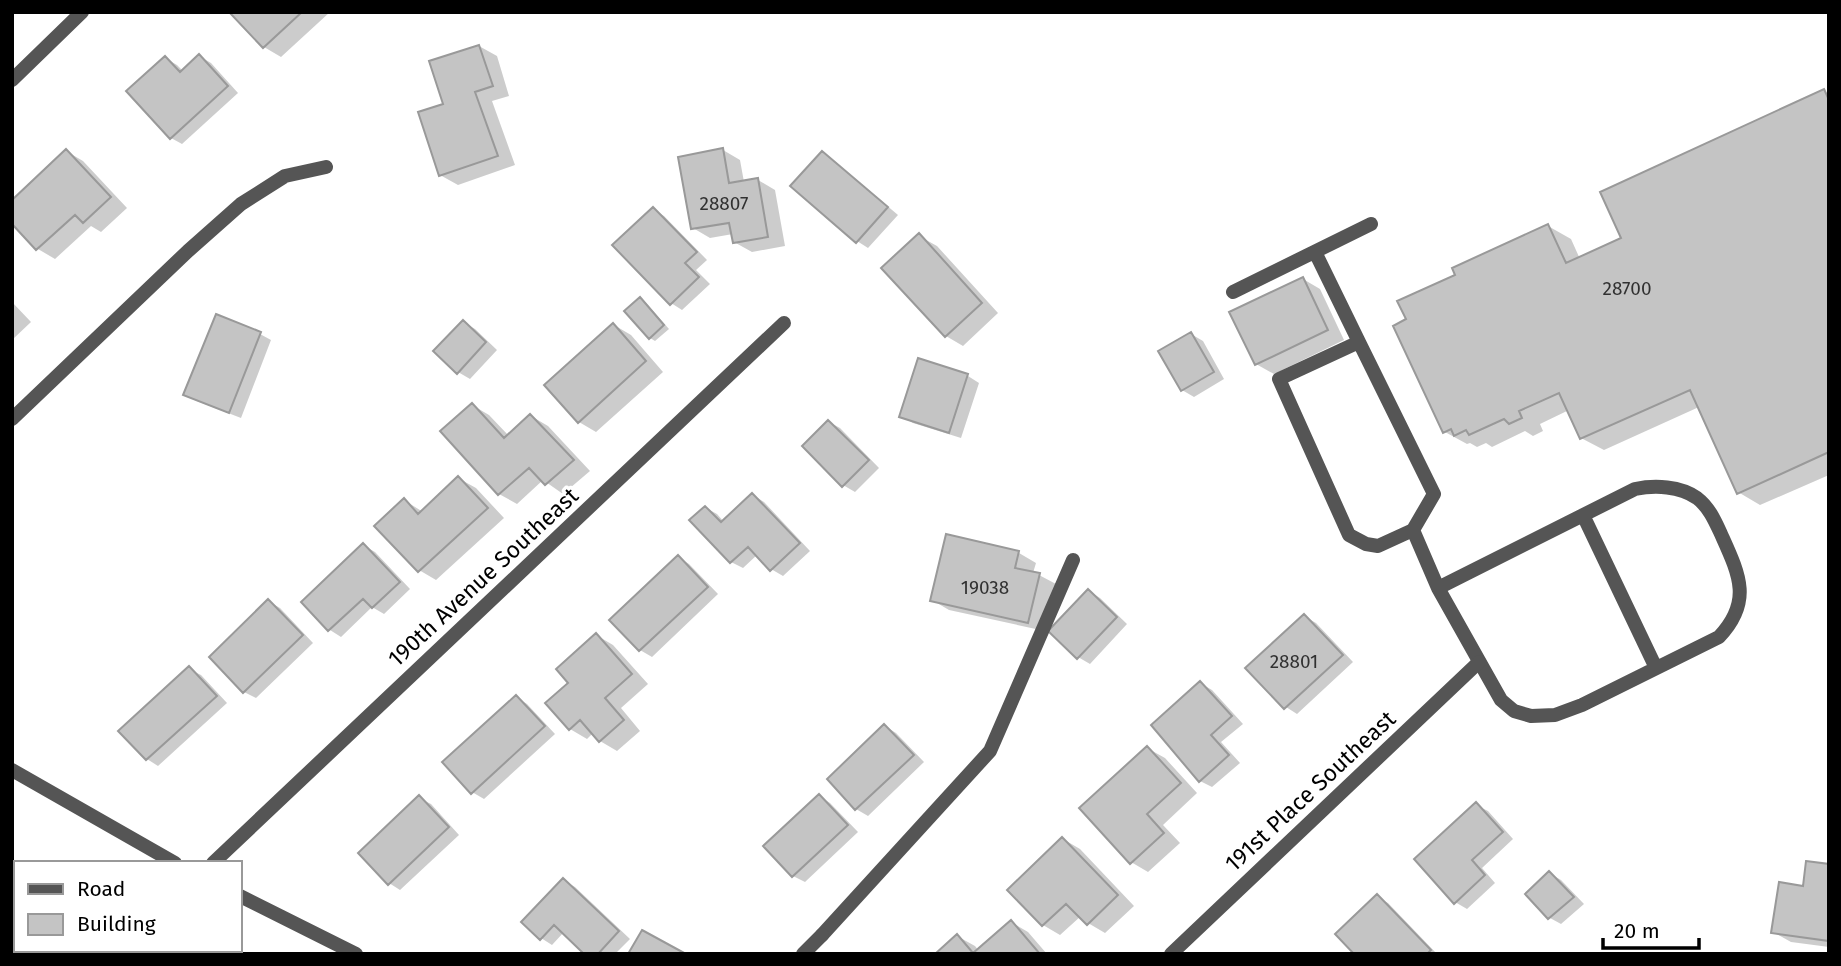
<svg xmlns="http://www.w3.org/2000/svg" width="1841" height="966" viewBox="0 0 1841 966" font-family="'Fira Sans',sans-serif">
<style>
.shadow{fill:#0003}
.building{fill:#c4c4c4;stroke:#999;stroke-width:2}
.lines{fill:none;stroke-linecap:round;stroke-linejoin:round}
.service{stroke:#555;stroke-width:14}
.minor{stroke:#555;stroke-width:14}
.tertiary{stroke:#555;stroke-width:14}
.labels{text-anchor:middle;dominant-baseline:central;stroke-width:7;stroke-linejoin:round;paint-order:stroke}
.number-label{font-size:19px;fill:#313131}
.street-label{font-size:23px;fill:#000;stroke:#fff}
</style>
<rect width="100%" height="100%" fill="#fff"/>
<path class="shadow" d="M232,12h98l-49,45 -17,-10z
M479,46l18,10 12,40 -17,5 23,64 -57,20 -18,-10 5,-70z
M199,56l12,7 27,30 -56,51 -11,-6 -6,-80 12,7 6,6z
M1824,91l5,3v381l-69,30 -22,-13 -39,-85 -95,43 -23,-12 -12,-28 -29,14 3,7 -10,5 -8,-5 -33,16 -6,-4 -9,4 -7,-4 -3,1 -22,-12 -37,-112 49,-44 91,-50 23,13 9,20 44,-20z
M723,150l17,10 4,22 14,-2 17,10 10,56 -33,6 -18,-10 -1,-8 -23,4 -17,-10z
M66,151l17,10 44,47 -26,24 -10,-6 -36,33 -17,-10 -26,-27z
M822,153l11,7 65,55 -30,33 -11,-7z
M653,209l11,7 43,44 -11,10 14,14 -28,26 -11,-7z
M919,236l18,10 61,67 -35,33 -17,-10z
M1303,279l17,10 24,51 -70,34 -18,-10z
M641,299l5,4 23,26 -14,12 -5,-3z
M12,302l19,20 -19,18z
M463,322l12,7 22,21 -27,29 -12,-7z
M614,325l17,10 32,37 -67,60 -17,-10z
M260,334l11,6 -30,78 -44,-17 -12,-6z
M1191,334l12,7 21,38 -30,18 -12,-7z
M919,360l49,16 11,7 -18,55 -48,-15 -12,-7z
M472,405l17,10 20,21 22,-20 17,10 42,45 -27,23 -20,-14 -26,24 -18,-10z
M829,422l11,6 39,40 -24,24 -12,-7z
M458,478l18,10 28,30 -68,62 -17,-10 -15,-70 19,12z
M753,495l11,7 46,49 -27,25 -12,-7 -14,-14 -14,13 -12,-6 -25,-54 11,6 7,8z
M363,545l12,7 35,37 -26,25 -12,-7 -31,30 -11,-7 -27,-28z
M1019,553l17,10 -3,10 6,2 17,9 -11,47 -96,-21 -17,-10z
M678,557l11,7 29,30 -66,63 -12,-7 -29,-30z
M1089,591l11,7 27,26 -37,40 -12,-7z
M268,601l12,7 33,35 -57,55 -12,-6z
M1304,616l12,7 37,39 -56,52 -11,-7z
M596,635l17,10 35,39 -27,24 19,23 -23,20 -17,-10 -7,-8 -6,6 -17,-10v-46z
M189,669l12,6 26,28 -69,63 -11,-7z
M1200,683l12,7 31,34 -22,18 19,21 -28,24 -12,-6 -47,-55z
M516,697l11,7 28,30 -71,65 -12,-7z
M885,726l11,7 28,29 -56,54 -12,-7 -27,-29z
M1147,748l18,10 32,35 -34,32 17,18 -32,29 -17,-10z
M819,796l11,7 28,29 -53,50 -12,-6z
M419,798l12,6 28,31 -59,55 -11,-7z
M1476,805l12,6 25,28 -31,29 13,15 -28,26 -12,-7z
M1063,839l17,10 54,57 -29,27 -17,-10 -7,-7 -21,19 -17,-10z
M1829,866v81l-38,-5 -18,-10z
M1549,873l12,7 23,24 -23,20 -11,-6 -23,-24z
M12,878l4,2v70h22l-4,4h-22z
M563,880l12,7 55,52 -15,15h-28l-23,-22 -12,13 -11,-7z
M1377,897l11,6 49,51h-81z
M1011,922l17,10 19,22h-109l19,-18 18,10 4,5z"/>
<path class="building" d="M229,12h73l-39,36z
M479,45l14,41 -18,6 23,64 -59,20 -21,-64 25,-8 -14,-43z
M199,54l29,32 -58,53 -44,-48 39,-35 15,16z
M1824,89l5,11v352l-92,42 -47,-104 -110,49 -21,-46 -40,18 3,7 -13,6 -5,-5 -35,16 -3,-5 -12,6 -3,-7 -8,4 -50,-107 13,-7 -9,-18 58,-26 -3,-7 96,-44 18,39 55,-25 -21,-46z
M723,148l6,35 29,-5 10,59 -35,6 -4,-20 -38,6 -13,-72z
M66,149l45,48 -28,26 -8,-8 -39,35 -24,-26v-24z
M822,151l66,56 -32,36 -66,-57z
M653,207l44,45 -12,11 14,14 -29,28 -58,-60z
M919,233l63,70 -37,34 -64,-69z
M1303,277l25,53 -73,35 -26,-53z
M640,297l24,28 -15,14 -25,-28z
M216,314l45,18 -32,81 -46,-18z
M463,320l23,22 -29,32 -24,-23z
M613,323l33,38 -68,62 -34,-38z
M1191,332l23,40 -33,19 -23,-40z
M918,358l50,16 -19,59 -50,-16z
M472,403l32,35 26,-24 44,46 -29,25 -16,-17 -31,27 -58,-64z
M828,420l41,40 -27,27 -40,-41z
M458,476l30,32 -70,64 -44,-46 30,-28 14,16z
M752,493l48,50 -30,28 -22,-24 -18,16 -41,-43 16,-14 16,16z
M946,534l73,17 -4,17 25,5 -12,50 -98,-22z
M363,543l37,39 -28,26 -9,-9 -35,32 -27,-29z
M678,555l30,32 -69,64 -30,-31z
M1088,589l29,28 -40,42 -29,-28z
M268,599l35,36 -60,58 -34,-36z
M1304,614l39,41 -59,54 -39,-41z
M596,633l36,41 -27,24 19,22 -25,22 -19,-22 -11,10 -24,-27 23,-20 -12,-14z
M189,666l28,30 -71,64 -28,-29z
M1200,681l32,35 -21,19 18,20 -30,27 -48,-57z
M516,695l29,31 -74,68 -29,-32z
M884,724l30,31 -59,55 -28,-31z
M1147,746l34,37 -34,31 17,19 -34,31 -51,-56z
M819,794l29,31 -56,52 -29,-31z
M419,795l30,32 -61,58 -30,-32z
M1476,802l27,30 -31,28 13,15 -31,29 -40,-45z
M1062,837l56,58 -31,30 -21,-21 -24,22 -35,-36z
M1806,861l23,3v77l-58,-8 8,-51 24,4z
M1549,871l25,26 -26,22 -23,-25z
M12,878l4,4v63l-4,4z
M563,878l56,53 -21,23h-14l-30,-29 -14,15 -19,-18z
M1377,894l54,56 -4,4h-73l-19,-20z
M1011,920l29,34h-105l22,-20 16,19z
M642,930l44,24h-58z"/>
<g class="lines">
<path class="service" d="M1315,252l44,90
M1233,292l138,-68
M1359,342l75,152 -21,36 -35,16 -12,-2 -17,-9 -70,-156z
M12,419l176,-168 53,-47 44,-28 41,-9
M1583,515l73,153
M1413,530l25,58 63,112 13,11 17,5 24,-1 27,-10 137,-68c34,-36 20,-63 2,-103 -6,-13 -12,-27 -24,-36 -17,-12 -42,-13 -62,-9l-197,99
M822,935l168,-184 83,-191"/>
<path class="minor" d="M12,80l70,-68
M213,863l571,-540
M803,954l19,-19
M1171,954l308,-292"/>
<path class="tertiary" d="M12,770l163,93
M240,896l116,58"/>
</g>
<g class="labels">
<g class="number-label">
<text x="724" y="203">28807</text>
<text x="1627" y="288">28700</text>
<text x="985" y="587">19038</text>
<text x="1294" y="661">28801</text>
</g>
<g class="street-label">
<text transform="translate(483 577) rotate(-43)">190th Avenue Southeast</text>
<text transform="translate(1310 791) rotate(-43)">191st Place Southeast</text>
</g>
</g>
<rect width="1841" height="966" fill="none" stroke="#000000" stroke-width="28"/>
<rect x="14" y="861" width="228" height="91" fill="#ffffff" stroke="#999999" stroke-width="2"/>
<rect x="28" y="884" width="35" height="10" fill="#555555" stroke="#999999" stroke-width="2"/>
<text x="77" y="896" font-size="21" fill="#000000">Road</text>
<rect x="28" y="914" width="35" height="21" fill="#c4c4c4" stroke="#999999" stroke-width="2"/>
<text x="77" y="931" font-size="21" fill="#000000">Building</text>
<path d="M1603 938v10h96v-10" fill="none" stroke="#000000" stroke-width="3.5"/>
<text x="1614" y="938" font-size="21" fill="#000000" stroke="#ffffff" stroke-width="5" paint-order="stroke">20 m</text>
</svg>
